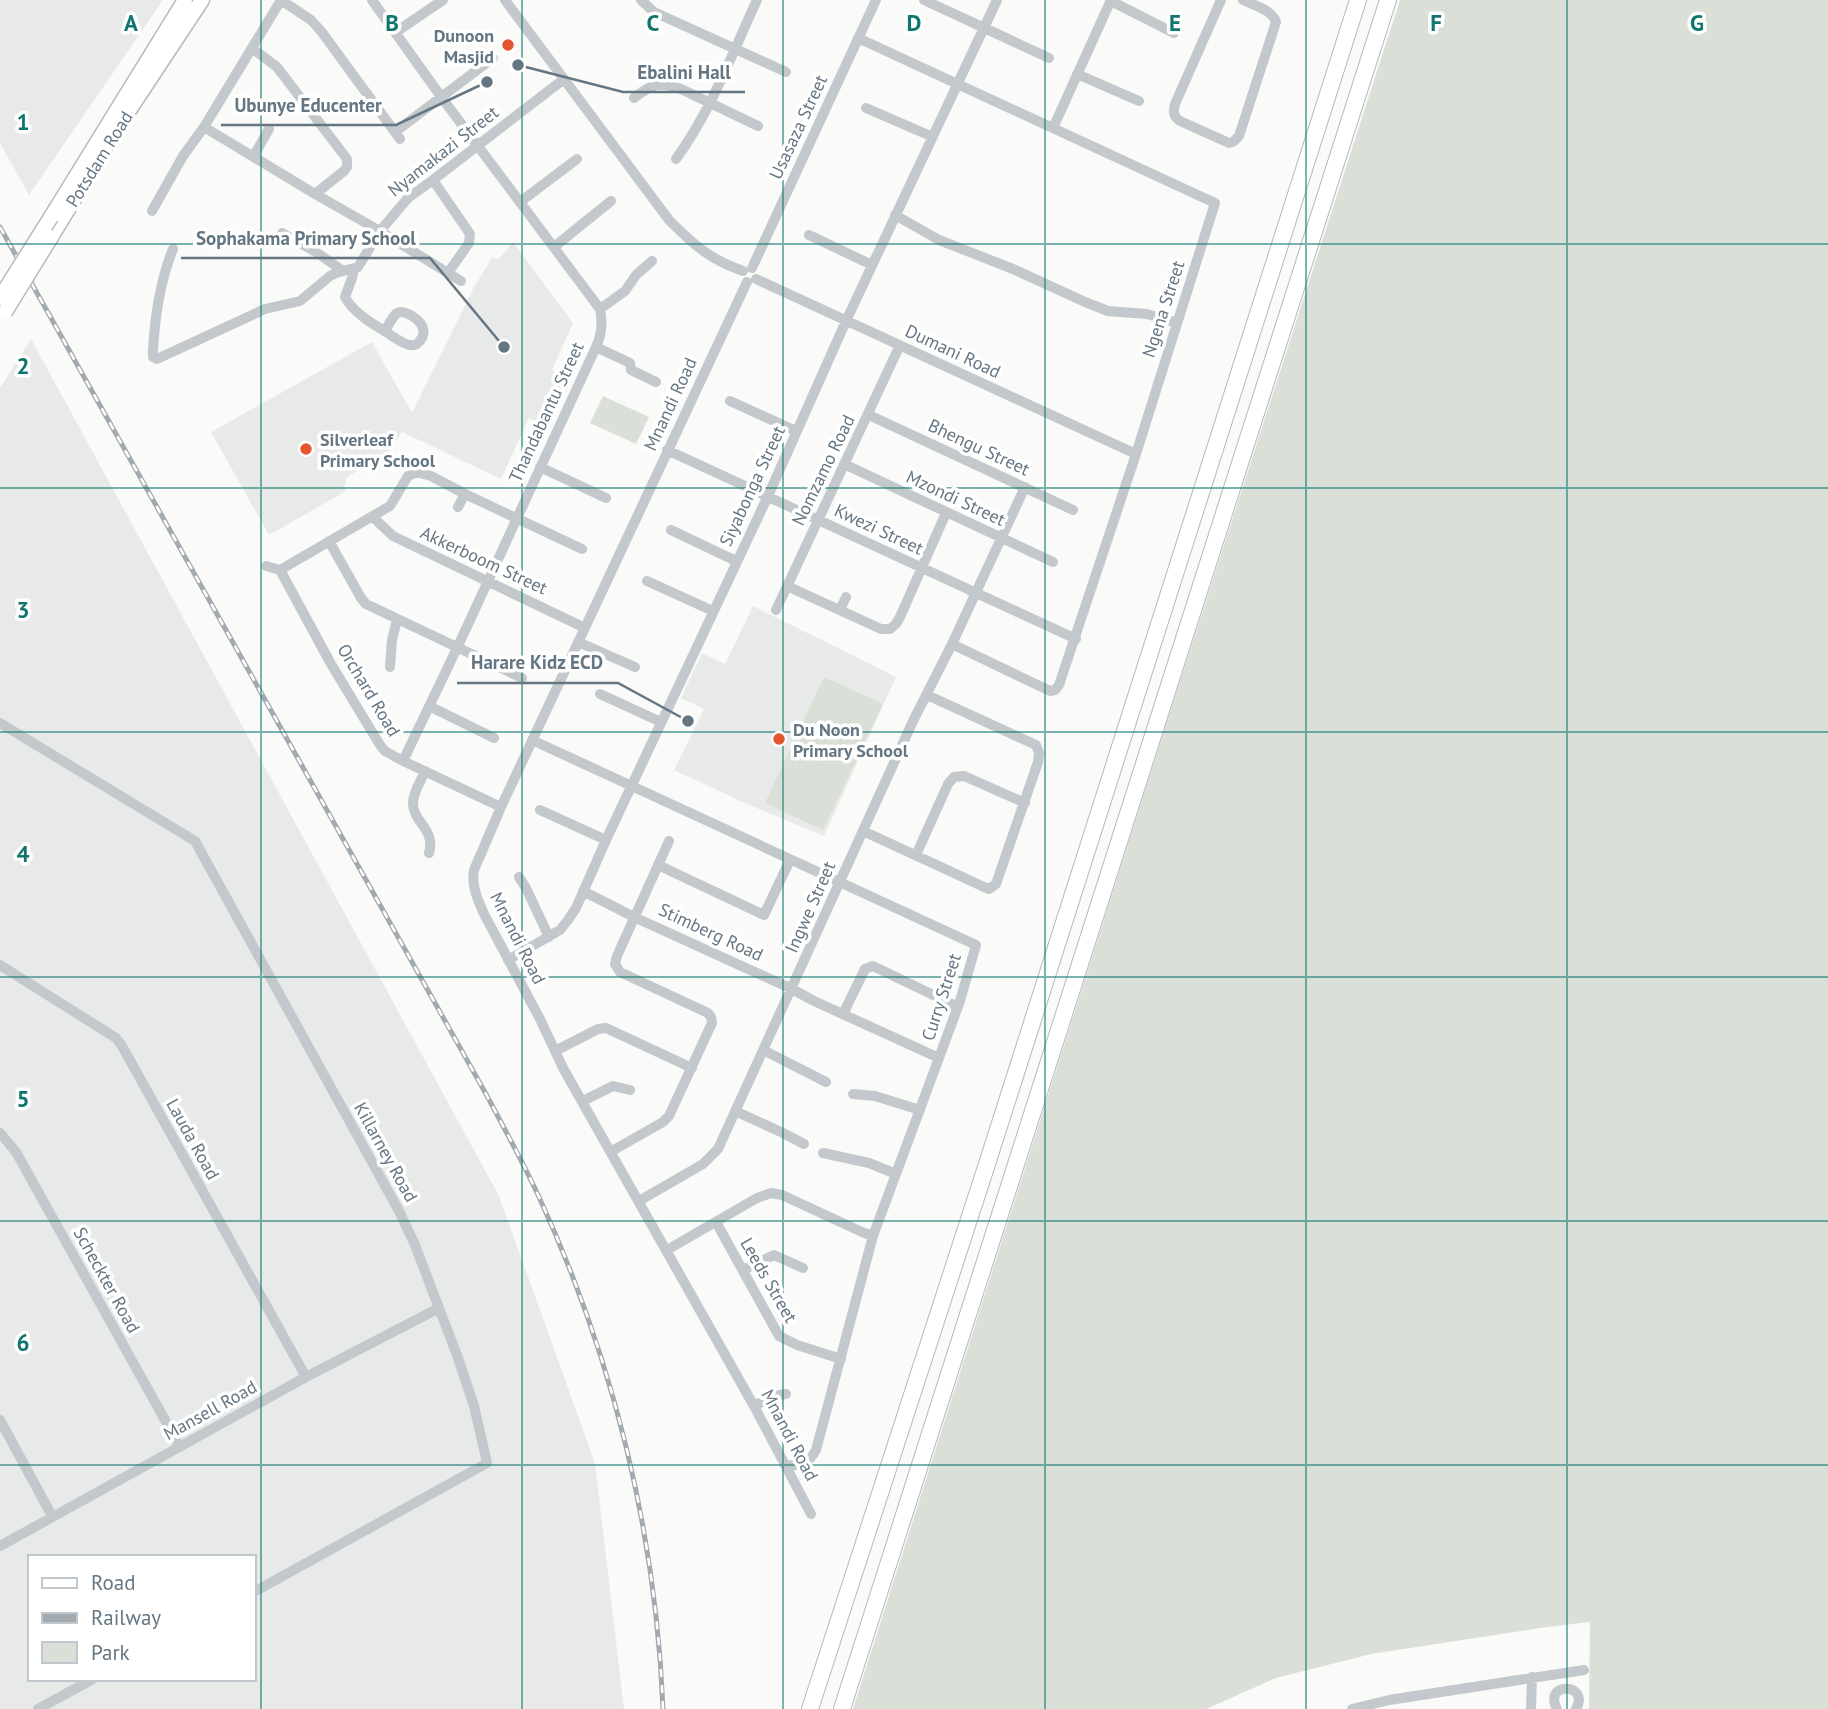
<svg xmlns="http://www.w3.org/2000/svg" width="1828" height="1709" viewBox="0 0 1828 1709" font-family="'PT Sans',sans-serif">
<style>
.built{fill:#e8e9e9;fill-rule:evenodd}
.green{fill:#dadfd7}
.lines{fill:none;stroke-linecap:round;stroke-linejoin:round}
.major-casing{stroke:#b5babe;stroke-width:17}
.highway-casing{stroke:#b4b9bd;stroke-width:18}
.minor{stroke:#c3c8cc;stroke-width:10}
.major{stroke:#fff;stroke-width:14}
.highway{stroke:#fff;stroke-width:16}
.rail-casing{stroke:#a2aab0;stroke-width:5}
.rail{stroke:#fff;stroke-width:2.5;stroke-dasharray:8;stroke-linecap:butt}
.major-bridge-casing{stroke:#b5babe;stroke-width:17;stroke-linecap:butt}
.major-bridge{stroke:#fff;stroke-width:14}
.grid{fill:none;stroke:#0f766e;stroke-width:2;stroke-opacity:0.55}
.poi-dot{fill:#e4572e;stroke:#fff;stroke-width:2.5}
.labels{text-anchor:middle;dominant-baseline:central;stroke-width:7;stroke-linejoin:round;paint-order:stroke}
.poi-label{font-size:18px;font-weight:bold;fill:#657683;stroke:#fff;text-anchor:start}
.street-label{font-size:18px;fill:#657683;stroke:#fff}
.grid-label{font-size:23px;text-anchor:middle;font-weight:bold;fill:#0f766e;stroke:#fff;stroke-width:7;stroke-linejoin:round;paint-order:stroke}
.leader{fill:none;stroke:#657683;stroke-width:2.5}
.callout-dot{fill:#657683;stroke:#fff;stroke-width:2.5}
.callout-label{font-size:19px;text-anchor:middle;font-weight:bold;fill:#657683;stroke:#fff;stroke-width:7;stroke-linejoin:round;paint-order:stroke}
</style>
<rect width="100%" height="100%" fill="#fafaf8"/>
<path class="built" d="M0,0h163l-134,195 -29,-52z
M513,242l60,81 -21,47 19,10 -22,47 -20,-9 -28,61 -99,-47 -25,39 -10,-6 -20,12 -3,10 2,4 -77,44 -58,-103 161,-90 40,71 62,-126 18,-29 7,1z
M31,339l468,857 96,267 29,246h-624v-1321zM30,1557h224v122h-224z
M753,606l143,71 -72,159 -77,-32 -73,-34 30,-61 -23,-11 21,-45 23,11z"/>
<path class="green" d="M1400,0h428v1709h-239l1,-87 -43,5 -176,27 -95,24 -70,31h-353l311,-978z
M603,396l46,21 -13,27 -46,-21z
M824,677l59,27 -60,126 -58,-27z"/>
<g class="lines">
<defs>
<path id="major" d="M51,217l134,-217
M51,237l67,-110 84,-127"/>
<path id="highway" d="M810,1709l177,-545 371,-1164
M842,1709l546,-1709"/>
</defs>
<use href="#major" class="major-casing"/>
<use href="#highway" class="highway-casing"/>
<path class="minor" d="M281,0l30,20 10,11 79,108
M372,0l70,98 158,211c3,14 2,25 -4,38l-138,299 -55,115
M505,0l164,220c25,25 40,39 74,51
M641,0l13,12 132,60
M924,0l125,58
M1221,0l-46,104c-2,8 -2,12 5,17l49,22 4,-1 6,-6 37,-114c-4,-12 -22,-17 -33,-22
M1111,1l63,32
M396,32l47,-32
M858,38l357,165 -79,251 -77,231 -4,5 -5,1 -98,-47
M253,49l24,18 70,92v8l-3,4 -29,23
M1077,74l62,27
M634,98c18,-14 24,-17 47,-9l77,37
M866,108l67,29
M204,127l111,67 65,37 81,50
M1053,128l58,-128
M395,132l98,-74
M253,157l16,-28
M676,159c35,-48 56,-105 81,-159
M433,180l37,54 -1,9 -21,30
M520,202l57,-43
M152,211l31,-55 21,-29 77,-127
M895,215l44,25 74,29 72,33 23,9 39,3 30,9
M282,233l34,19 27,19
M809,235l63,30
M554,247l57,-46
M173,249c-13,32 -18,66 -20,101v7l4,2 108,-50 35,-8 30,-25 6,-3 22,-6 22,-36 28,-33 25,-18 131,-101
M752,268l124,-268
M354,269l-2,9 -7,19c8,15 26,26 41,35 7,4 16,12 24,13 4,1 6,0 9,-3 16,-17 -15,-34 -22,-29 -5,4 -9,13 -12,18
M756,279l380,175
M747,282l-246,525 -27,63c-3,16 4,30 10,44l56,105 23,49 191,338 57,108
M600,309l25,-18 11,-16 16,-14
M596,347l34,16 1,7 25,12
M730,401l66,30
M869,415l204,95
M667,450l409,189
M844,464l209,98
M540,467l66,31
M458,507l7,-13
M373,517l20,19 192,92
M671,530l65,31
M329,541l32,57 5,6 156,74
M266,566l14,4
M280,570l110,-64 18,-30 9,-4 14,4 34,18 117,55
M280,570l51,94 49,81 5,6 18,10 98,46
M647,581l66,30
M787,586l94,43h9l6,-5 4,-7 46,-104
M776,610l124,-265
M840,610l6,-13
M578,642l57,25
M390,667l2,-27 5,-20
M600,694l61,28
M429,706l65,32
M0,723l195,118 204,370 16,34 43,113 16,48 13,57 -233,129
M532,740l444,205 -16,56 -87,235 -57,214c-7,13 -15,17 -30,15
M425,771c-4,10 -12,21 -12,32 0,20 23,26 16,50
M540,810l66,30
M863,831l121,56 5,2 7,-5 42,-122 1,-9 -3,-8 -109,-50
M916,855l32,-71 6,-7 10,-1 61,27
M658,865l106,50 26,-55
M519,877l7,11 23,49
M583,891l51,26 158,72 22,12 125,57
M508,960l52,-30 8,-10 8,-12 30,-68 162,-344 78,-175 151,-321
M0,965l116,73 6,8 184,331
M843,1014l22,-45 8,-3 85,41
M763,1050l63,32
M555,1051l43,-22 8,-1 86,40
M853,1094l22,2 45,14
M583,1101l30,-15 17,4
M735,1111l48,22 21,11
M0,1133l16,19 164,295
M612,1151l51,-29 6,-6 43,-93 -1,-6 -3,-4 -88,-41 -5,-8 2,-8 52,-115
M823,1153l46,10 27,11
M639,1201l64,-37 15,-15 195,-428 39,-77 73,-157
M716,1222l63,114 18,9 44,14
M667,1250l90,-52 14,-5 11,2 80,37 11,4
M743,1270l31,-15 29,13
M754,1406l19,-10 13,-2
M0,1420l52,96
M0,1546l306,-169 133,-69
M38,1709l55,-30
M1352,1709l37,-9 195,-30
M1531,1709l1,-32
M1557,1709c-15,-28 34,-26 19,0"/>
<use href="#major" class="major"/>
<use href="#highway" class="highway"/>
<defs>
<path id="rail" d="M0,227l486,867c18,34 37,68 53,103 74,161 117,335 124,512"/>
</defs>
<use href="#rail" class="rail-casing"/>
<use href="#rail" class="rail"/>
<defs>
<path id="major-bridge" d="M0,298l51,-81
M5,312l46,-75"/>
</defs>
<use href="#major-bridge" class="major-bridge-casing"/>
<use href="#major-bridge" class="major-bridge"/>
</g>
<path class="grid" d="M261,0v1709M522,0v1709M783,0v1709M1045,0v1709M1306,0v1709M1567,0v1709M0,244h1828M0,488h1828M0,732h1828M0,977h1828M0,1221h1828M0,1465h1828"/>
<g class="poi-dot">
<circle cx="508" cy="45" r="7"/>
<circle cx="306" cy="449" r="7"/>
<circle cx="779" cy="739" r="7"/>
</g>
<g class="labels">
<g class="poi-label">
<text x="494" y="35" text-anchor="end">Dunoon<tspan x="494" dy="21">Masjid</tspan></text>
<text x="320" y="439">Silverleaf<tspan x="320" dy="21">Primary School</tspan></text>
<text x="793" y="729">Du Noon<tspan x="793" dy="21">Primary School</tspan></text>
</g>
<g class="street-label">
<text transform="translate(798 127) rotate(-65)">Usasaza Street</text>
<text transform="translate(443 151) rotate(-38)">Nyamakazi Street</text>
<text transform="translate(99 159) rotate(-58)">Potsdam Road</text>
<text transform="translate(1163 309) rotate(-72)">Ngena Street</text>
<text transform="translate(953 351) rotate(25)">Dumani Road</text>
<text transform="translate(670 404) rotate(-65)">Mnandi Road</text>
<text transform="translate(546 412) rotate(-65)">Thandabantu Street</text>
<text transform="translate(979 447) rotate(25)">Bhengu Street</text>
<text transform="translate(823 470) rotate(-64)">Nomzamo Road</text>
<text transform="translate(752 486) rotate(-65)">Siyabonga Street</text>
<text transform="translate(956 498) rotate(25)">Mzondi Street</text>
<text transform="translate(879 529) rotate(25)">Kwezi Street</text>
<text transform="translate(484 560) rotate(25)">Akkerboom Street</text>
<text transform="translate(369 690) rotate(59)">Orchard Road</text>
<text transform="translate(810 907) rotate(-66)">Ingwe Street</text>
<text transform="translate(711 932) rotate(25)">Stimberg Road</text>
<text transform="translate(518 938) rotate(63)">Mnandi Road</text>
<text transform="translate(941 997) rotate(-72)">Curry Street</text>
<text transform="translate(193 1139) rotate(61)">Lauda Road</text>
<text transform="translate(386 1152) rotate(61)">Killarney Road</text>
<text transform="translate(107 1280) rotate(61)">Scheckter Road</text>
<text transform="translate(769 1280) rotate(60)">Leeds Street</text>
<text transform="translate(210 1410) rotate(-29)">Mansell Road</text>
<text transform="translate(790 1435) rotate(62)">Mnandi Road</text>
</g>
</g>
<g class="grid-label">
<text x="131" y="31">A</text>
<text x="392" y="31">B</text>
<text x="653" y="31">C</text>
<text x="914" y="31">D</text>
<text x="1175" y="31">E</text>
<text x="1436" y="31">F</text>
<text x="1697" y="31">G</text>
<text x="23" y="130">1</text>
<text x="23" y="374">2</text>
<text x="23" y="618">3</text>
<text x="23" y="862">4</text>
<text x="23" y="1107">5</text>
<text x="23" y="1351">6</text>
</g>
<path class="leader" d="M518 65L623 92H745M487 82L396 125H221M504 347L430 258H181M688 721L618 683H457"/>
<g class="callout-dot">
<circle cx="518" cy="65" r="7"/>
<circle cx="487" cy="82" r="7"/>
<circle cx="504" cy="347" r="7"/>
<circle cx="688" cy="721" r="7"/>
</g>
<g class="callout-label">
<text x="684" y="79">Ebalini Hall</text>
<text x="308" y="112">Ubunye Educenter</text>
<text x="306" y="245">Sophakama Primary School</text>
<text x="537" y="669">Harare Kidz ECD</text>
</g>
<rect x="28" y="1555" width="228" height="126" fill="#ffffff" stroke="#c1c8cd" stroke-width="2"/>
<rect x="42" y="1578" width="35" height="10" fill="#ffffff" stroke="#c1c8cd" stroke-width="2"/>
<text x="91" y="1590" font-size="21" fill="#657683">Road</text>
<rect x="42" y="1613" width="35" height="10" fill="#a2aab0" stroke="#c1c8cd" stroke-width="2"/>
<text x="91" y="1625" font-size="21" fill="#657683">Railway</text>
<rect x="42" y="1642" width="35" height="21" fill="#dadfd7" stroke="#c1c8cd" stroke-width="2"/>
<text x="91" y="1660" font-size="21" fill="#657683">Park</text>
</svg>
